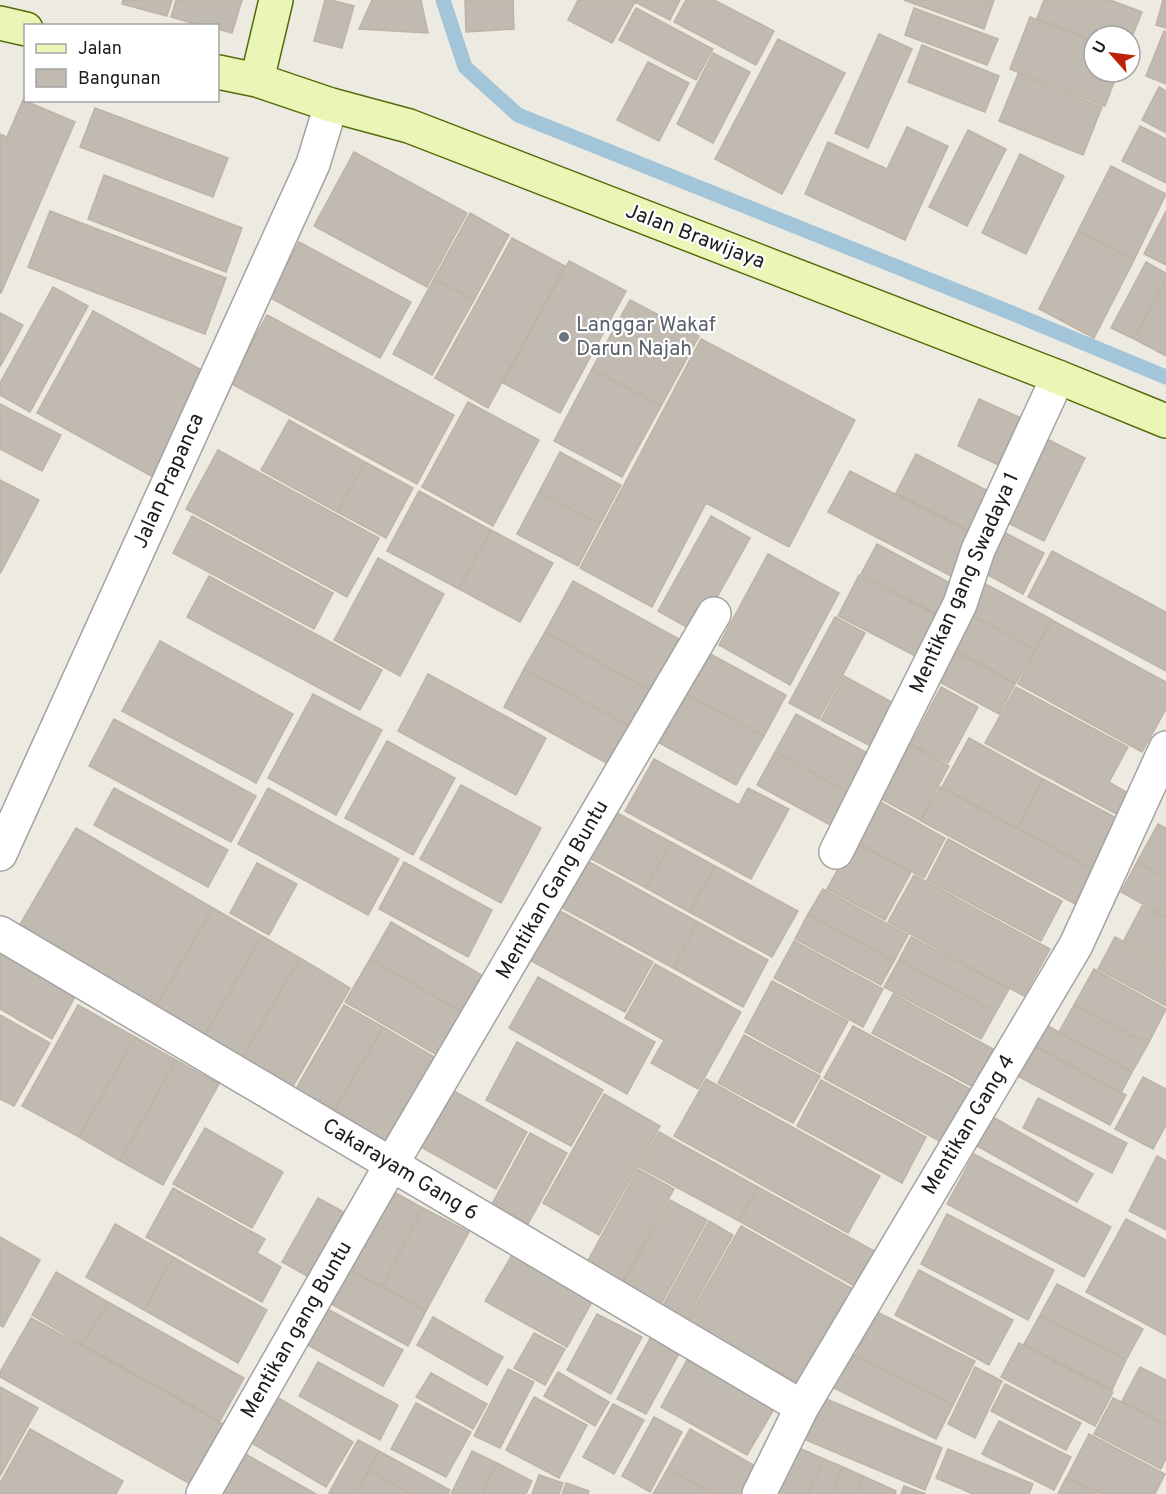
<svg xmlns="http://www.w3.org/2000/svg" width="1166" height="1494" viewBox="0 0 1166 1494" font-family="Overpass,sans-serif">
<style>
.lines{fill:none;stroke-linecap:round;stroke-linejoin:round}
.stream{stroke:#a3c5d9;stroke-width:15}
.building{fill:#c1bab1;stroke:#beb3a5;stroke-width:1.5}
.street-casing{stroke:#a3a3a3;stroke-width:36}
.secondary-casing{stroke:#546c09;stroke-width:36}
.street{stroke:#fff;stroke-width:33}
.secondary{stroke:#eaf6b6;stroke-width:33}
.worship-dot{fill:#6b7280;stroke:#fff;stroke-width:2}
.labels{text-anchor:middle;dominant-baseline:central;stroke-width:4.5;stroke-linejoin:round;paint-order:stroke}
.street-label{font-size:21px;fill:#1c1c1c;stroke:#fff}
.worship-label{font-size:21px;fill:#5b616d;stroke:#fff;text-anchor:start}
</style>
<rect width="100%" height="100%" fill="#edeae1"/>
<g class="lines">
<path class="stream" d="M443,0l22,67 53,48 479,192 169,70"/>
</g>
<path class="building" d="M123,0h49l-5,16 -45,-12z
M176,0h66l-10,33 -14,-4v-3h-16l-31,-9z
M325,0h6l23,6 -12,42 -28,-7z
M372,0h49l7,33 -69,-4z
M465,0h48l1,29 -48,3z
M578,0h102l-10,20 -35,-18 -23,41 -44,-23z
M686,0h28l60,31 -18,34 -82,-43z
M904,0h90l-10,29z
M1044,0h66l32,12 -12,30v-6h-36v5l-57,-23z
M1163,0h3v28l-10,-3z
M636,8l77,41 -17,31 -77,-40z
M914,8l84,31 -11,26 -82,-30z
M1030,17l64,25v30h24l-13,34 -95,-37z
M1164,31l2,1v52l-20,-8z
M879,34l33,15 -44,99 -33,-15z
M778,39l67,34 -63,121 -67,-35z
M922,45l77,31 -14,36 -77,-30z
M713,53l37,19 -37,71 -36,-19z
M648,62l41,21 -30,58 -42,-21z
M1018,74l84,33 -19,48 -84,-34z
M1159,87l7,4v42l-24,-13z
M23,100l52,22 -74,171h-1v-159l7,3z
M95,108l133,50 -15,39 -133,-50z
M1140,126l26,13v44l-44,-22z
M907,127l41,19 -43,94 -100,-46 23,-52 59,27z
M968,130l38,19 -39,77 -38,-19z
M354,152l113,61 -40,74 -113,-61z
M1020,154l44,22 -38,78 -44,-21z
M1111,166l55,28 -32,66 -56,-29z
M104,175l138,53 -16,44 -138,-53z
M50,211l176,67 -21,56 -177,-67z
M1166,211v54l-22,-11z
M470,213l39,22 -35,65 -40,-21z
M1078,231l56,29 -40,78 -55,-29z
M512,238l53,28 -77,142 -53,-30z
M299,242l112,60 -31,56 -111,-61z
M569,261l57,30 -66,122 -57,-30z
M1146,262l20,11v6l-32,60 -23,-11z
M434,279l40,21 -42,75 -39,-21z
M1166,279v77l-32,-17z
M53,287l35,19 -58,106 -30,-17v-12z
M630,300l69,36 -38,70 -69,-37z
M93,311l116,63 -56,103 -116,-64z
M0,313l23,12 -23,42z
M267,315l187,100 -37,69 -187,-101z
M701,339l154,81 -66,127 -83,-44 -54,104 -72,-39z
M592,369l69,37 -39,71 -68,-36z
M979,399l51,23 -23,47 -49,-23z
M468,402l71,38 -46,86 -71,-39z
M0,404l61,31 -19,36 -42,-22z
M289,420l76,42 -28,50 -76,-42z
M1041,436l44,22 -41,83 -44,-22z
M218,450l161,88 -32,59 -161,-88z
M560,452l61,33 -21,39 -61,-32z
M916,454l80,41 -20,39 -80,-41z
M365,462l48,26 -27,50 -49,-26z
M850,471l125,64 -22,42 -125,-65z
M0,480l39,20 -39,74z
M419,491l72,39 -32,59 -72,-38z
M539,492l61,32 -22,42 -61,-32z
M192,516l141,77 -19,36 -141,-76z
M711,516l39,22 -53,95 -39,-22z
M998,529l46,24 -21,41 -46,-25z
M491,530l62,33 -33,59 -61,-33z
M877,544l77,41 -15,30 -78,-41z
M1052,551l114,61v59l-138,-74z
M768,554l71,39 -49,92 -71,-40z
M378,558l66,36 -44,82 -66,-36z
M859,575l85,44 -21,41 -85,-44z
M209,576l173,94 -22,40 -173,-93z
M573,581l106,58 -28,52 -106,-59z
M980,581l71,38 -16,30 -71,-38z
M964,611l71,38 -19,34 -70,-38z
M835,617l30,16 -46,86 -30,-16z
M1052,620l114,62v27l-24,43 -124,-68z
M545,632l106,59 -20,36 -107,-58z
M160,641l133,73 -37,69 -134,-72z
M948,648l67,36 -16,30 -67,-36z
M703,650l83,45 -22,41 -83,-45z
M524,669l107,58 -21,38 -106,-58z
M428,674l118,64 -30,57 -118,-64z
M844,676l55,30 -23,43 -55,-29z
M941,687l37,20 -30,56 -37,-19z
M1016,687l112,60 -19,35 22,13 -11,21 -135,-73z
M681,691l83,45 -28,49 -82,-45z
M313,694l69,36 -46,85 -68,-37z
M796,714l75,41 -21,38 -75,-41z
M114,719l142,77 -25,46 -142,-76z
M969,738l74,41 -26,49 -75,-41z
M387,741l68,37 -42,77 -68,-37z
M903,741l46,25 -29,54 -46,-25z
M775,752l75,41 -18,33 -75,-41z
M654,759l85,46 9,-17 41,21 -38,70 -126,-68z
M1043,779l83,44 -26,50 -83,-45z
M461,785l80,43 -40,75 -81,-44z
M940,787l156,84 -19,34 -156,-84z
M114,788l114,62 -20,37 -114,-62z
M268,788l131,71 -31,56 -130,-71z
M875,799l70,39 -21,40 -71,-38z
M610,809l61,33 -25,46 -62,-33z
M1158,824l8,4v50l-29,-16z
M76,828l137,80 -58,100 -137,-80z
M948,839l114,62 -21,40 -114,-61z
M671,842l44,24 -26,46 -43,-24z
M853,842l58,30 -26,48 -58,-31z
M582,858l116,64 -25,46 -116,-63z
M404,862l88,48 -24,47 -89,-48z
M1137,862l29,16v39l-45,-25z
M257,863l40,21 -28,51 -39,-22z
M715,866l83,45 -26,46 -83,-45z
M914,875l136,74 -26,47 -136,-74z
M823,889l85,46 -14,26 -86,-47z
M551,906l102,56 -28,50 -101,-55z
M1142,906l24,12v45l-42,-23z
M213,908l49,28 -58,100 -49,-28z
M808,914l86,47 -13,24 -86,-46z
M391,922l99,58 -21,36 -99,-57z
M698,922l70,38 -25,47 -70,-39z
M262,936l38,22 -58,100 -38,-22z
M911,937l98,52 -13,23 -97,-52z
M1115,937l51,28v41l-68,-37z
M794,941l89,48 -20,38 -89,-49z
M0,950l77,43 -25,46 -52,-30z
M300,958l50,30 -58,100 -50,-30z
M370,959l99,57 -25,43 -99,-57z
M899,960l97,52 -15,27 -97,-52z
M655,964l86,48 -43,77 -47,-26 13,-23 -39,-22z
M1094,969l72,40 -18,35 -74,-39z
M538,977l117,65 -28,52 -118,-66z
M772,981l76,40 -28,52 -75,-41z
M893,994l100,55 -20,38 -101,-54z
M78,1005l57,32 -56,100 -57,-31z
M344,1005l39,22 -51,88 -39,-21z
M1074,1005l74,39 -16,28 -73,-40z
M0,1015l50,28 -36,63 -14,-7z
M1046,1025l86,47 -11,21 -87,-47z
M853,1026l119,64 -29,53 -119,-65z
M383,1027l58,34 -50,88 -59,-34z
M744,1035l76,41 -27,47 -75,-40z
M135,1037l41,23 -56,101 -41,-24z
M517,1042l86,48 -32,56 -85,-46z
M1028,1042l98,53 -16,30 -98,-52z
M176,1060l43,24 -56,101 -43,-24z
M1143,1077l23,12v36l-13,24 -38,-20z
M706,1079l174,97 -32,57 -174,-97z
M821,1080l105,57 -24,46 -105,-57z
M452,1090l75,42 -31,57 -75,-42z
M604,1094l56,32 -61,109 -56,-32z
M1038,1098l89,45 -15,30 -89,-45z
M993,1117l100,57 -16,28 -100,-56z
M205,1128l78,44 -31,56 -79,-44z
M659,1132l99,55 -19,34 -100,-54z
M530,1133l37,20 -39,71 -36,-20z
M974,1154l137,73 -27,50 -137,-73z
M1157,1156l9,5v69l-37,-19z
M638,1169l36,20 -54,97 -35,-20z
M385,1187l38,21 -41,78 -39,-20z
M758,1187l120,66 -20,35 -119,-67z
M173,1188l92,51 -8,14 24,14 -19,35 -116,-65z
M318,1198l33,18 -35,65 -34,-19z
M670,1200l37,20 -48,88 -38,-21z
M423,1208l46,24 -43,79 -44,-25z
M947,1214l107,56 -26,50 -107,-56z
M1126,1219l40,21v95l-80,-43z
M709,1221l24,14 -48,86 -24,-12z
M115,1224l58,33 -29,53 -58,-33z
M741,1226l119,67 -53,95 -120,-67z
M0,1237l40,23 -37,67 -3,-2z
M512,1255l81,45 -26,47 -82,-46z
M173,1257l94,53 -29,53 -94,-53z
M343,1266l83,45 -18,35 -84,-46z
M919,1270l94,50 -24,45 -94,-50z
M56,1272l52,30 -25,43 -51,-30z
M1057,1284l86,45 -17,31 -86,-45z
M108,1302l136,76 -24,43 -137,-76z
M322,1306l81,44 -20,36 -81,-44z
M877,1312l98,49 -22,44 -98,-49z
M597,1314l45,23 -31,57 -44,-24z
M1040,1315l86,45 -14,30 -88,-46z
M433,1317l70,40 -16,28 -70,-40z
M31,1318l194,107 -33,60 -192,-108v-5z
M534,1333l31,16 -20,36 -31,-17z
M652,1335l29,15 -35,64 -29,-15z
M1019,1343l94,49 -18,34 -94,-49z
M845,1351l108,54 -17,34 -108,-54z
M687,1360l87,49 -27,46 -86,-48z
M318,1362l80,43 -18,35 -81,-44z
M975,1367l27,14 -27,57 -27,-14z
M1140,1367l26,13v44l-44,-23z
M508,1369l26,13 -34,66 -26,-12z
M558,1372l51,30 -14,24 -51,-30z
M431,1373l56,31 -14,25 -57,-32z
M1005,1384l76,39 -15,27 -75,-39z
M0,1387l38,21 -38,68z
M270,1393l83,49 -27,45 -83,-49z
M817,1395l125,53 -17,42 -126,-53z
M534,1397l53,28 -28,53 -53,-28z
M1113,1398l53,27v33l-5,11 -67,-35z
M416,1403l55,29 -25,45 -55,-28z
M613,1404l31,16 -30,54 -31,-17z
M654,1417l28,15 -32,60 -28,-16z
M999,1421l72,36 -17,33 -72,-36z
M30,1429l93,52 -7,13h-116v-11z
M690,1429l67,38 -15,27h-29l-45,-26z
M1089,1434l76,40 -10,20h-54l-34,-17z
M358,1440l21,11 -23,43h-25l-2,-1z
M788,1443l36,16 -16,35h-43z
M948,1449l85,35 -4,10h-56l-37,-16z
M379,1451l71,39 -2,4h-36l-44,-24z
M472,1451l25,12 -15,31h-31z
M242,1452l74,42h-96z
M824,1459l19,8 -12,27h-23z
M497,1463l35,18 -6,13h-44z
M843,1467l20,9 -8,18h-24z
M668,1468l45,26h-60z
M368,1470l44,24h-56z
M539,1475l24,8 -4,11h-27z
M863,1476l33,15 -1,3h-40z
M1066,1478l31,16h-39z
M566,1483l23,8 -1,3h-26z
M904,1486l22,8h-25z"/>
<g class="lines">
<defs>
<path id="street" d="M836,852l124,-248 18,-54 80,-173
M0,854l313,-690 18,-59
M0,933l802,474
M203,1494l188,-329 323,-551
M759,1494l43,-87 274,-462 90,-197"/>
<path id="secondary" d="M0,23l26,6
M218,72l39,8 74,25 78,21 649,251 108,44
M257,80l19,-80"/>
</defs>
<use href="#street" class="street-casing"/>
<use href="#secondary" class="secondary-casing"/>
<use href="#street" class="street"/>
<use href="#secondary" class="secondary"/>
</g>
<circle class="worship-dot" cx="564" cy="337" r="6"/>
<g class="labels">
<g class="street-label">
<text transform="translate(695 237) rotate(21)">Jalan Brawijaya</text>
<text transform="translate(169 481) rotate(-66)">Jalan Prapanca</text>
<text transform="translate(965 583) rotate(-66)">Mentikan gang Swadaya 1</text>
<text transform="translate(553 890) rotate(-60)">Mentikan Gang Buntu</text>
<text transform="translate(969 1125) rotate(-59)">Mentikan Gang 4</text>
<text transform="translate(400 1170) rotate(31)">Cakarayam Gang 6</text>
<text transform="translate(297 1330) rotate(-60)">Mentikan gang Buntu</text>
</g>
<g class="worship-label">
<text x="576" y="325">Langgar Wakaf<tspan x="576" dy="24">Darun Najah</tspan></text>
</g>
</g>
<rect x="24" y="24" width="195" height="78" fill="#ffffff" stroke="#a4a4a4" stroke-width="1.5"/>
<rect x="36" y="44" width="30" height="9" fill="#eaf6b6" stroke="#a4a4a4" stroke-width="1.5"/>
<text x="78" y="54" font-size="18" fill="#1c1c1c">Jalan</text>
<rect x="36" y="69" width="30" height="18" fill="#c1bab1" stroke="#a4a4a4" stroke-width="1.5"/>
<text x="78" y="84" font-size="18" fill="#1c1c1c">Bangunan</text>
<g transform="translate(1112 54) rotate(298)"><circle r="28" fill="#ffffff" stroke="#a4a4a4" stroke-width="1.5"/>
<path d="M0-4.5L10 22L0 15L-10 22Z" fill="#bf2108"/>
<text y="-9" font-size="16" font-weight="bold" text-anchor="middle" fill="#1c1c1c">U</text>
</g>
</svg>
